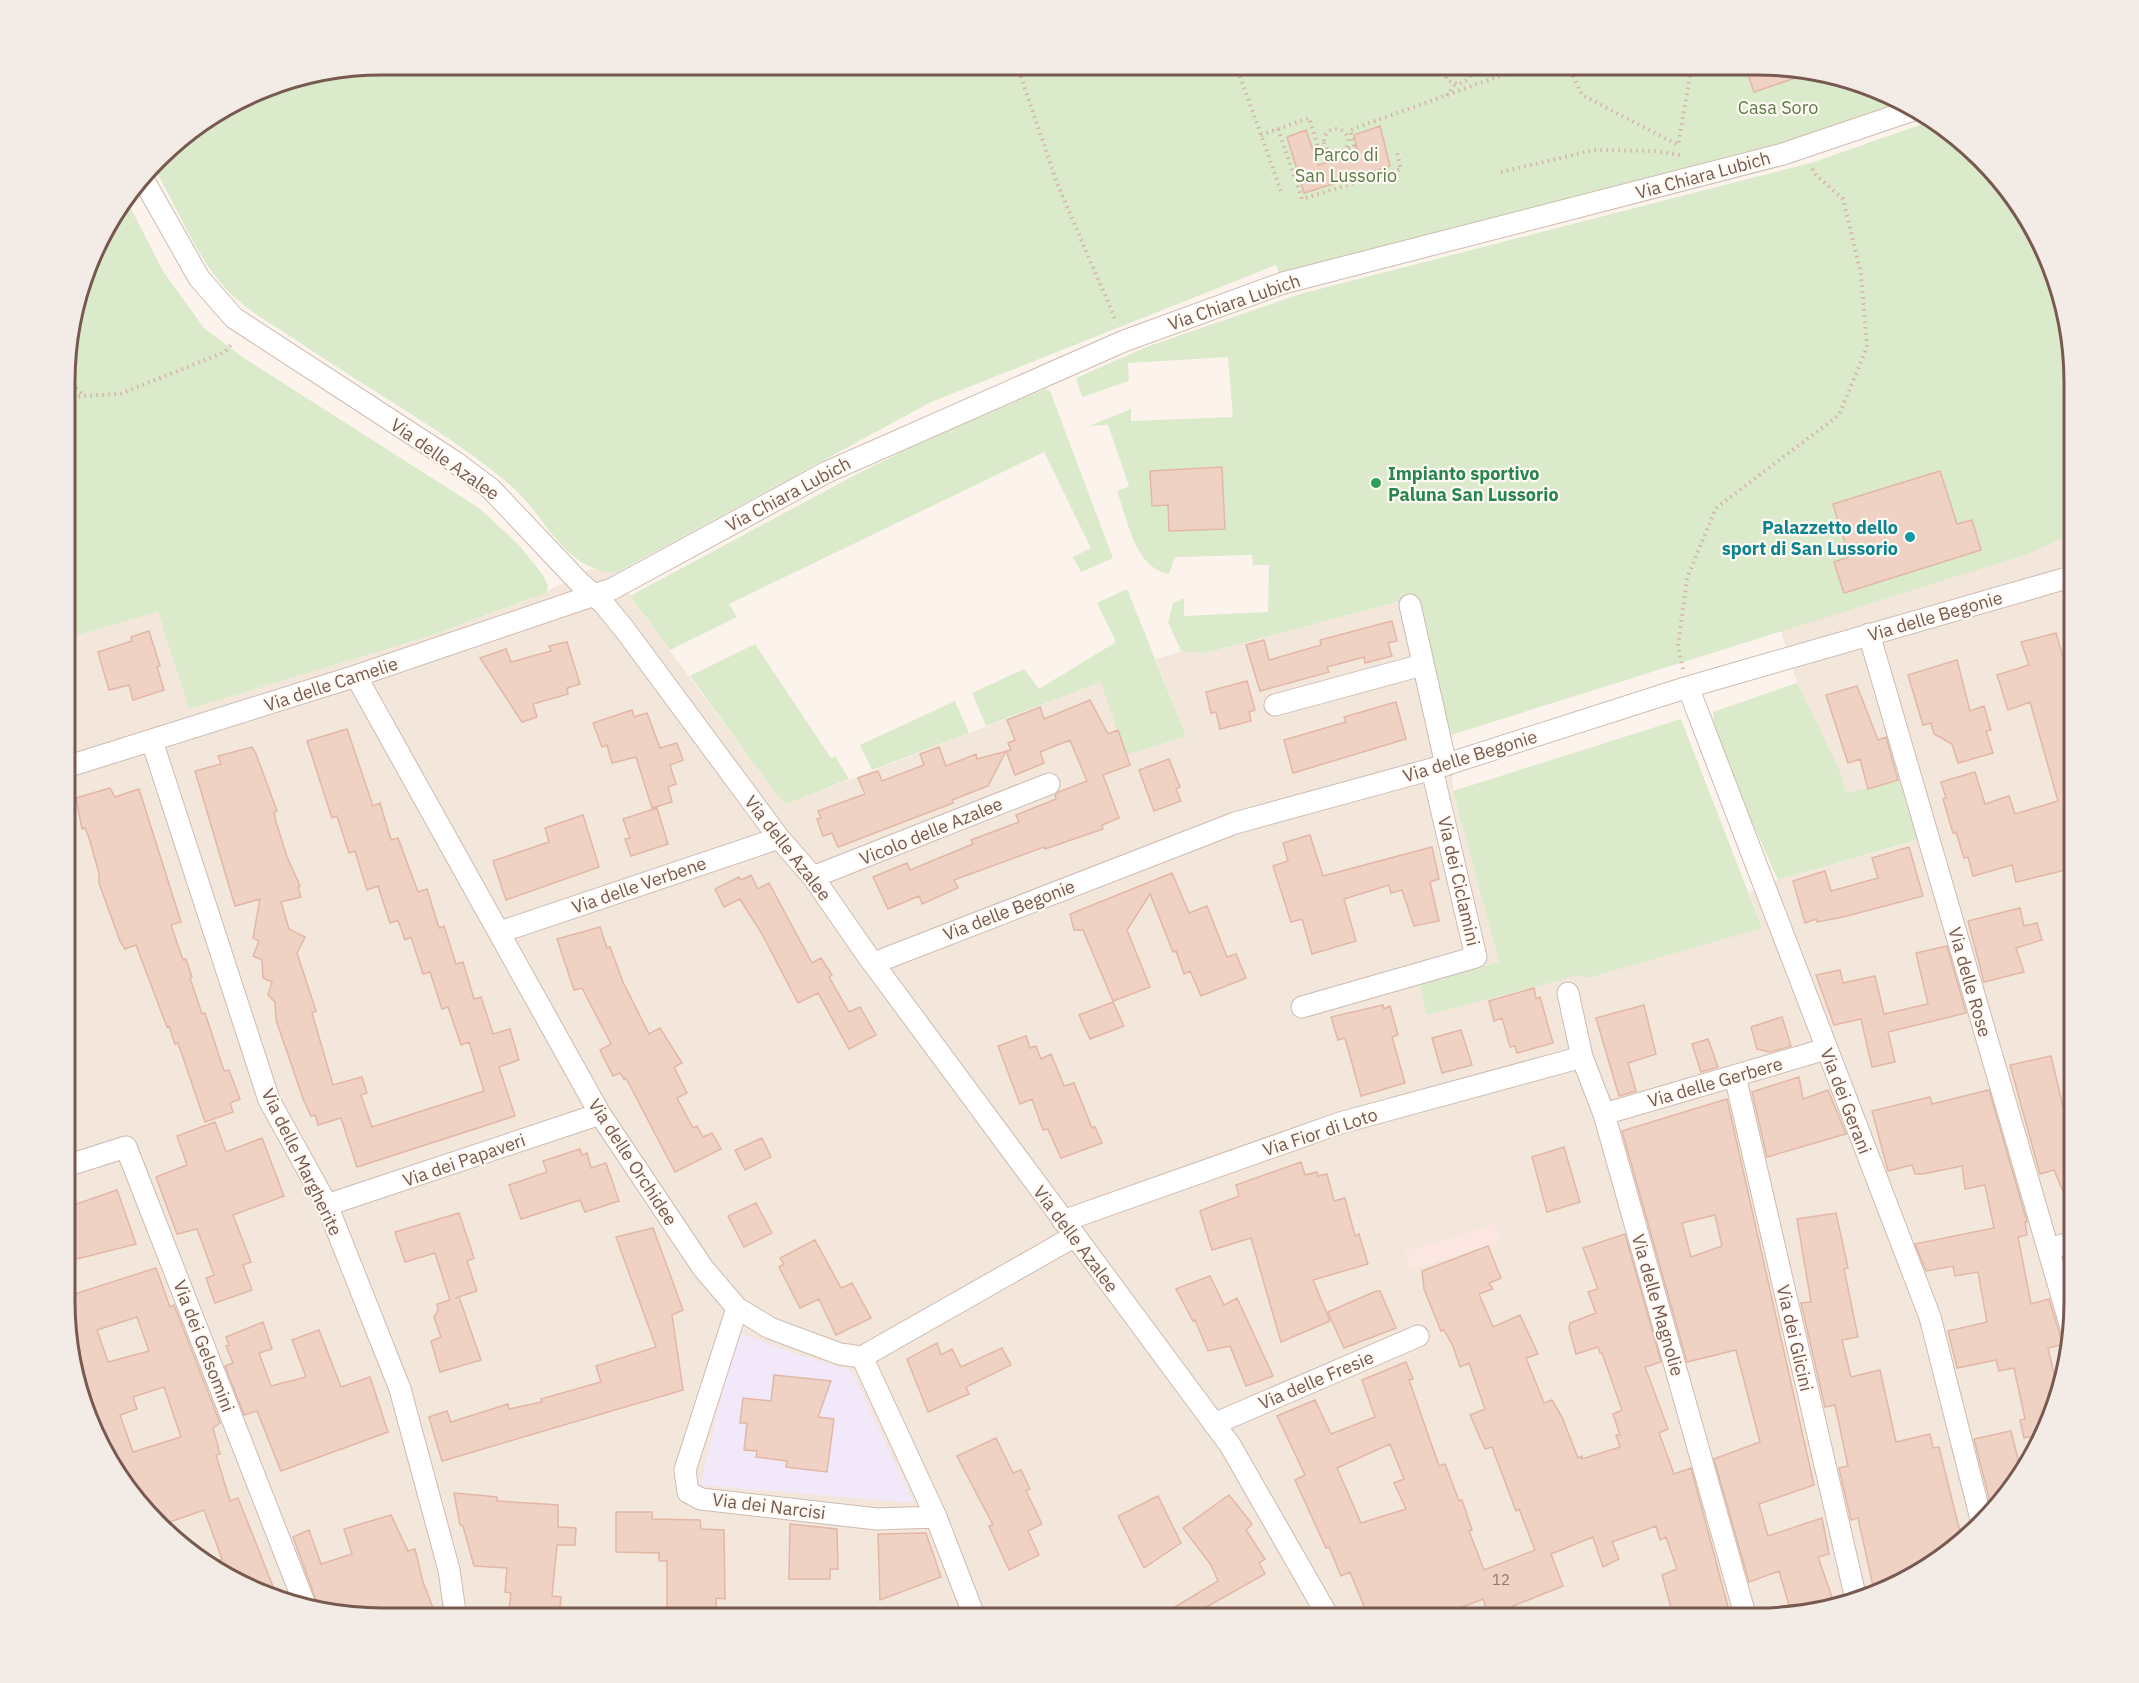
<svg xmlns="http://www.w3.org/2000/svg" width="2139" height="1683" viewBox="0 0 2139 1683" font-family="'IBM Plex Sans',sans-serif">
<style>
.residential{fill:#f3e6db}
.commercial{fill:#fbe6e1}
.education{fill:#f1e8f9}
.green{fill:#dbeaca}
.building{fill:#f0d2c5;stroke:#e2b7a6;stroke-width:1.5;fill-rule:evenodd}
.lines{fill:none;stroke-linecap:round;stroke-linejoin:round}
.minor-casing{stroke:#cebbb1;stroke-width:23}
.path{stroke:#d6b4a7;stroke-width:4;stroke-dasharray:1.5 4.5;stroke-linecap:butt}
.minor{stroke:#fff;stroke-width:21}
.leisure-dot{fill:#2e9e5b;stroke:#fef9f3;stroke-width:2}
.culture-dot{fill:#0f9aa8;stroke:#fef9f3;stroke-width:2}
.labels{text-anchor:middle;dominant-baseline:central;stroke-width:4.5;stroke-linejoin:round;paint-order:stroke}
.number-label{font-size:15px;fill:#95776c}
.park-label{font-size:18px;fill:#5d7c47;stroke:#fef9f3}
.street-label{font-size:18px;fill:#77594f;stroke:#fef9f3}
.leisure-label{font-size:18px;font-weight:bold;fill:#27864d;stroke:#fef9f3;text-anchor:start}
.culture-label{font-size:18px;font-weight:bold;fill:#0d838f;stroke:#fef9f3;text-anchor:end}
.rim{fill:none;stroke:#77594f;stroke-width:3}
</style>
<rect width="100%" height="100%" fill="#fcf4ec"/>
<path class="residential" d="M2074,529v793l-24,101 -54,88 -62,54 -55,29 -122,24h-1396l-101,-24 -88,-54 -75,-98 -32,-120 2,-684 91,-26 31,97 238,-72 104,-38 60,-30 25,4 15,25 144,195 12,11 314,-122 85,54 -30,-77 29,-9 20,3 216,-57 8,71 22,68 2,56 46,171 -80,21 8,32 152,-41 9,4 174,-51 -13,-34 29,-13 138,-39 -70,-48 -8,-27 -41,-83 -16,-52 244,-76 36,-16z"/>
<path class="commercial" d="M1496,1224l6,17 -91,30 -8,-19z"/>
<path class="education" d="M2025,217l25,43 18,90z
M737,1332l59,22 55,16 63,133 -214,-18z"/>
<path class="green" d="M382,65h1396l101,24 21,13 -148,60 -469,121 -7,-18 -345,137 -315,171c-54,-3 -70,-58 -107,-89 -60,-51 -141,-95 -207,-140 -24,-16 -54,-32 -74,-53 -34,-35 -49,-83 -75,-124l20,-24 106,-62z
M1931,121l36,22 42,46 19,32 39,122 7,38v148l-13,10 -36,16 -574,180 -22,-68 -9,-71 -215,57 -24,-2 -13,-29 5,-19 11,-5v18l84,-4 1,-47h-16l-1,-10 -77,2 -6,17c-34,-5 -42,-56 -52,-83l12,-5 -21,-61 -19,1 42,-17v12l102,-4 -5,-60 -100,6 1,18 -47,16 -6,-19 73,-32 151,-52 514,-132z
M126,199l37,72 41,57 40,30 235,150 40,37 24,30 5,11 -2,7 -119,44 -238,72 -31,-97 -91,26v-298l40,-117z
M1046,389l4,2 63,167 -32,14 -8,-15 18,-9 -47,-96 -315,152 8,13 -67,33 -40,-54 229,-123 83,-41z
M1127,589l59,147 -60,19 -25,-73 -115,44 -14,-33 52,-24 15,20 77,-47 -19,-39z
M755,644l76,114 4,-2 14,23 -62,25 -12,-11 -85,-117z
M1797,683l41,83 8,27 53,-13 18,60 -139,40 -63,-141 -2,-27z
M955,701l14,32 -97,37 -12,-25z
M1681,719l81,209 -174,50 -9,-3 -152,40 -8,-32 80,-21 -46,-171z"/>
<path class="building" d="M1745,65h33l32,8 -56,19z
M1380,126l10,40 -86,27 -17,-56 19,-7 12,35 40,-11 -4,-19z
M1222,467l3,62 -56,2 -1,-26 -16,1 -2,-35z
M1940,471l17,53 15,-4 9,30 -137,43 -10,-31 15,-5 -16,-53z
M1392,621l5,20 -9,2 4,13 -27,7 -1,-6 -37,10 2,5 -69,19 -14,-46 18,-5 5,20 52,-15 -1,-5z
M149,631l11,35 -3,1 7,23 -31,10 -4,-15 -20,5 -11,-38 34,-11 -1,-4z
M2056,633l14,47 4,-1v189l-58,14 -4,-17 -39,11 -5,-19 -4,1 -8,-26 -3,1 -10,-34 3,-1 -5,-16 34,-10 10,32 24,-8 6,18 43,-13 -28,-99 -22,8 -11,-35 32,-10 -8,-23z
M567,642l13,42 -13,4 1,6 -35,10 4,13 -15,5 -42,-64 26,-9 5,13 40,-11 -2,-5z
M1957,660l13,51 14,-5 7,24 -5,1 7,22 -35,10 -6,-19 -18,-10 -3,-11 -8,2 -15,-50z
M1247,681l8,29 -6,2 2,9 -31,8 -4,-17 -5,1 -5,-21z
M1857,686l21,54 8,-3 12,43 -30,9 -8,-30 -12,4 -22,-68z
M1090,700l18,34 10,-4 12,35 -27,10 16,43 -17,7 1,4 -58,20 -1,-2 -90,33 4,8 -36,16 -3,-8 -31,13 -15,-32 34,-14 3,7 63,-26 -2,-4 48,-18 -3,-7 40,-16 -1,-4 4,-3 28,-11 -17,-41 -30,12 4,11 -29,12 -9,-24 -18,35 -36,14 1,3 -115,44 -6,-14 -9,3 -6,-17 4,-1 -3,-7 47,-17 -7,-16 20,-7 4,10 42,-16 -4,-11 19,-7 7,19 30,-12 1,5 34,-9 -3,-7 7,-3 -8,-20 33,-13 4,12z
M1396,702l10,37 -113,34 -9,-33 62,-18 -2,-5z
M632,710l2,7 13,-4 13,35 17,-5 6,17 -13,5 6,19 -8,3 4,15 -20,6 -16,-51 -24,6 -5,-18 -5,2 -9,-24z
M347,729l26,77 7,-3 11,37 7,-2 20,54 9,-3 12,39 5,-2 12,38 7,-2 11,37 7,-2 12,37 17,-5 9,31 -20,7 16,49 -158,51 -16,-49 -23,7 -3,-10 -4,1 -7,-15 -28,-81 -1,-18 -7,-7 4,-13 -9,-4 -1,-18 -9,-4 6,-15 -6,-3 7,-39 -25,7 -40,-135 26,-7 -3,-8 34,-9 4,7 21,57 -3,1 2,10 11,35 13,29 -2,1 3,10 -20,5 8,27 16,8 -8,16 19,58 -4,2 21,72 29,-8 5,16 -6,2 11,32 112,-36 -15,-49 -8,3 -13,-38 -6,2 -12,-37 -7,2 -12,-37 -6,3 -7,-20 -8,3 -12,-37 -11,4 -12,-39 -6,2 -12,-37 -5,2 -25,-77z
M1169,759l11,28 -4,2 5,12 -27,10 -15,-41z
M110,788l5,9 24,-8 42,133 -10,3 12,35 3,-1 6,18 -2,1 12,36 3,-1 19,58 5,-1 11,29 -10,4 3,9 -28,10 -27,-79 -3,1 -6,-18 -2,1 -31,-82 -11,4 -5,-8 -21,-58v-10l-10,-35 -4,-10 -3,1 -6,-31z
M657,808l11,36 -37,12 -6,-17 5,-1 -7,-19z
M583,815l16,52 -93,33 -13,-39 56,-19 -4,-14z
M1310,835l13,41 109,-29 7,32 -9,3 9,39 -25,5 -12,-36 -11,3 -2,-8 -45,14 12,42 -44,13 -10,-35 -11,3 -18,-56 15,-5 -5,-18z
M1909,847l14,49 -80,21 -26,5 -1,-3 -11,4 -12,-42 32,-10 6,20 47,-13 -6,-20z
M1172,873l17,40 18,-7 20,51 9,-3 10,24 -45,18 -11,-25 -6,3 -8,-23 -3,1 -23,-58 -23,36 23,57 -37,14 -30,-71h-9l-4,-16z
M751,875l7,14 11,-6 43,80 9,-5 11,17 -3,2 20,35 11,-5 16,28 -27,14 -31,-56 -20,10 -36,-69 -22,-35 -16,8 -9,-18 24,-12 2,3z
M2020,908l4,18 13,-3 5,17 -26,8 8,24 -40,10 -16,-61z
M600,927l7,21 3,-1 13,35 26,52 11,-6 22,35 -8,4 13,26 -10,5 16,30 4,-2 6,11 9,-4 9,16 -46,23 -49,-94 -2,1 -4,-6 -7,3 -13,-26 11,-6 -29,-56 -8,2 -17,-51z
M1947,946l19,67 -78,19 7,30 -23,5 -11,-48 -27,6 -18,-50 24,-5 3,13 32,-7 9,38 44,-10 -12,-51z
M1534,988l2,11 4,-2 13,46 -36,10 -2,-7 -5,1 -8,-29 -8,3 -5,-20z
M1113,1002l11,24 -34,13 -11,-24z
M1383,1005l1,4 6,-3 8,29 -6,2 13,46 -44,13 -16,-58 -7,2 -7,-23z
M1644,1005l12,49 -28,9 8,28 -17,5 -23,-78z
M1782,1017l9,29 -21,6 -13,-3 -6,-22z
M1461,1030l11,35 -30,8 -10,-35z
M1026,1036l4,12 6,-2 5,13 10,-5 13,32 10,-3 18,45 3,-1 7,16 -41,15 -13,-29 -5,1 -11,-31 -12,5 -22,-58z
M1708,1039l10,28 -17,5 -9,-28z
M2051,1056l17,72 6,-1v90l-20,-47 -14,4 -30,-109z
M1799,1077l4,22 25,-9 18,44 -79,23 -15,-65z
M1989,1090l38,132h-2l2,13 -9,2 13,67 18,-5 11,36 7,8 -19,5 10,43 -8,32 -6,11 -20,4 -4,-18 5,-1 -11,-51 -15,3 -3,-11 -39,8 -9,-37 39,-9 -9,-50 -23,4 -2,-10 -27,5 -11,-27 79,-16 -9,-43 -20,4 -3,-23 -39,8h-8l-3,-9 -24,6 -16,-60 58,-14 2,7z
M1727,1099l87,386 -55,19 9,32 54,-18 7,36 -11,3 16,46 -43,9 -12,-41 -30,11 -35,-123 46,-17 -24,-92 -49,12 -65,-231zM1715,1215l7,31 -31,11 -9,-34z
M215,1122l11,30 36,-14 22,58 -51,19 18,47 -8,3 9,25 -37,13 -9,-25 8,-3 -17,-46 -20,5 -21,-57 31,-12 -10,-29z
M762,1138l9,19 -26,13 -10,-20z
M1564,1147l16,55 -33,10 -15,-55z
M580,1149l2,6 5,-2 4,15 15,-5 13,38 -34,11 -5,-12 -59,19 -12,-34 38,-13 -4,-11z
M1301,1162l4,13 12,-3 1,4 9,-2 7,27 11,-3 10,38 4,-2 9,30 -55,16 17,41 -49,21 -30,-104 -39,12 -12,-39 39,-15 -3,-11z
M117,1190l19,54 -71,18v-54z
M756,1203l16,30 -28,14 -16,-31z
M459,1213l15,45 -7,3 10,30 -22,7 4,-1 22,63 -41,12 -9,-31 10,-4 -7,-20 4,-7 -1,-6 13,-4 -15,-47 -30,9 -10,-30z
M1836,1213l12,55 -4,1 14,68 -16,3 9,37 29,-7 16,72 34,-8 3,14 6,-1 23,93 -28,25 -59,30 -17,-77 -7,2 -12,-52 9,-2 -13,-61 -10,2 -24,-104 10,-1 -14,-83z
M653,1228l30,82 -11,5 11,75 -241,71 -13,-44 18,-6 4,11 57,-18 1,5 33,-7 -1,-3 60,-17 -5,-16 60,-19 -40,-110z
M1625,1234l36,128 -16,5 23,62 -9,4 15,41 17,-6 40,150h-57l-12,-43 15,-6 -11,-32 -6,3 -4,-14 -44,16 7,17 -16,8 -10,-30 -42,17 12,32 -50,20 4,12h-27l-7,-19 -49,19 -66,-2 -18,-44 -9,4 -12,-29 -3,1 -31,-68 10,-5 -28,-59 38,-16 16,34 44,-17 -13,-37 44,-18 7,17 -4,1 30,86 6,-2 14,37 3,-1 10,30 -3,1 15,39 51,-20 -16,-41 -3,2 -24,-64 -7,2 -15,-34 15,-6 -16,-46 -9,4 -7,-21 -9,-16 -3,1 -17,-42 -2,-18 66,-25 13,32 -12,5 4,6 -14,5 14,33 27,-12 18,39 -12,4 18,45 8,-3 10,17 16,41 4,-2v3l38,-12 -4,-12h4l-7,-21 9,-4 -20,-57h-2l-2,-6 -22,7 -7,-26 1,-5 26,-10 -8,-21 10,-3 -15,-41zM1390,1444l14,35 -10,4 12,26 -45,14 -24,-55z
M815,1240l26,48 11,-5 19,35 -35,17 -17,-36 -19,9 -21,-41 5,-3 -4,-6z
M156,1268l14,39 4,-2 46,118 -7,5 7,26 -4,1 14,46 8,-3 40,101 -18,-5 -50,-31 12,-4 -18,-49 -43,15 -64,-83 -32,-120v-25zM137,1317l12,34 -41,11 -11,-32zM164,1387l17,50 -48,15 -13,-37 17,-6 -4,-12z
M1210,1276l14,29 13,-7 36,78 -27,10 -16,-40 -22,5 -13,-31 -2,1 -17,-32z
M1376,1291h4l16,37 -52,20 -16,-36z
M263,1322l9,27 -13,4 12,33 35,-9 -14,-37 27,-10 22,57 29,-10 18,55 -107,39 -24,-60 -13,4 -19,-49 8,-3 -7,-17 3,-1 -3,-8z
M937,1343l4,12 11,-6 9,18 41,-19 9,17 -45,22 3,7 -41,18 -21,-53z
M774,1375l57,6 -13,36 16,2 -7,53 -41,-5 1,-6 -31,-4 1,-6 -13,-1 3,-27h-7l3,-25 28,3z
M2011,1431l10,40 -28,42 -19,-74z
M996,1438l17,35 8,-3 9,19 -4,2 16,33 -14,7 11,24 -30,15 -20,-44 4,-1 -36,-69z
M454,1493l43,4v4l61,4v22l18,1 -1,17h-18l-5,51 9,1 -2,21h-51l3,-25 -6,-1 2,-24 -33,-2 -11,-40 -3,-1z
M1229,1495l23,29 -6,6 19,29 -6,4 6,11 -78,44h-5l-7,-11 43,-26 -7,-16 -28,-37z
M1158,1496l23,47 -37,25 -26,-52z
M616,1512h36v7l48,1 1,9 23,1 1,69 -9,-1 1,20h-50v-57h-8v-8l-43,-1z
M391,1515l17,36 7,-2 8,33 14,36h-76l-42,-10 -26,-71 16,-7 12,34 31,-10 -8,-25z
M790,1524l47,5 1,40h-8v10h-41z
M926,1533l15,44 -61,23 -2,-66z"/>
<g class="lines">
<defs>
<path id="minor" d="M143,179l56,99 35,40 221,144 36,27 89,94 23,20 22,27 154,208 34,39 54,78 363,490 99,173
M1410,605l36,160
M1869,634l203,697
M356,676l244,438 103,154 34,40 33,20 70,26 22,3 213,-121
M1688,687l242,630 52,206
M1275,705l147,-40
M152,741l117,359 58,105 73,184 49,181 7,48
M66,767l290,-91 256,-87 215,-117 297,-131 159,-58 500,-129 130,-44
M813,877l236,-93
M500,932l279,-94
M874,963l361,-140 197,-54 256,-82 386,-111
M1568,993l14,64 22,57 142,504
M1302,1007l174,-50 -44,-188
M1735,1076l121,523
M1604,1114l222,-65
M66,1166l60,-19 179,458
M327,1205l273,-91
M1063,1221l277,-98 242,-66
M2048,1249l26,-7
M737,1308l-52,162 3,22 13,7 176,20 59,-2
M862,1357l74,160 39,101
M1214,1424l204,-88"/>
</defs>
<use href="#minor" class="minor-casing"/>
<path class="path" d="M1017,65l40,118 59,138
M1236,65l45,126
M1445,65l1,14 12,6 12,-7 1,-13
M1568,65l14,30 96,50 14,-80
M1447,96l7,-11
M1278,129l24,70 99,-30 -4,-16
M1324 141a12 12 0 1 1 24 0a12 12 0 1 1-24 0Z
M1261,135l48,-17 12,39 13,-4
M1343,151l11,-5 -4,-16 180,-65
M1501,172l93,-22 60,1 26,4
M67,380l17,15
M67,400l13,-4 40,-2 105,-42 8,-10
M1683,669l-5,-23 9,-68 29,-70 123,-93 28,-68 -6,-73 -18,-75 -27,-24 -5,-8"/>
<use href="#minor" class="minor"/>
</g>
<circle class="leisure-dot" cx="1376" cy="483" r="6"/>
<circle class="culture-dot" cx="1910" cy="537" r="6"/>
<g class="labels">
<g class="number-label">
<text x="1501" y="1579">12</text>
</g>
<g class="park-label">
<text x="1778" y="107">Casa Soro</text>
<text x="1346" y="154">Parco di<tspan x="1346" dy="21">San Lussorio</tspan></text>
</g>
<g class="street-label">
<text transform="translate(1703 175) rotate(-15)">Via Chiara Lubich</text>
<text transform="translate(1234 302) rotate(-19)">Via Chiara Lubich</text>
<text transform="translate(445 459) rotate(35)">Via delle Azalee</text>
<text transform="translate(788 494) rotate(-28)">Via Chiara Lubich</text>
<text transform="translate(1935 616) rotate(-16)">Via delle Begonie</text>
<text transform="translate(331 684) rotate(-18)">Via delle Camelie</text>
<text transform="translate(1470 756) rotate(-17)">Via delle Begonie</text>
<text transform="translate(931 831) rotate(-22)">Vicolo delle Azalee</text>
<text transform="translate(788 848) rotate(52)">Via delle Azalee</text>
<text transform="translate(1459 881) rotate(77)">Via dei Ciclamini</text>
<text transform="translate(639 885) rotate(-19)">Via delle Verbene</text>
<text transform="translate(1009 910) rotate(-21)">Via delle Begonie</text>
<text transform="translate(1970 982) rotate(74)">Via delle Rose</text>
<text transform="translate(1715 1082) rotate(-16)">Via delle Gerbere</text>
<text transform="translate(1846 1101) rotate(69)">Via dei Gerani</text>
<text transform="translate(1320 1132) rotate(-18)">Via Fior di Loto</text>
<text transform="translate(464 1160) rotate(-19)">Via dei Papaveri</text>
<text transform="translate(302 1162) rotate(64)">Via delle Margherite</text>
<text transform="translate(633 1162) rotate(57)">Via delle Orchidee</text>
<text transform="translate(1076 1239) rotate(53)">Via delle Azalee</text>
<text transform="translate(1658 1305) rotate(74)">Via delle Magnolie</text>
<text transform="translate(1795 1338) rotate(77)">Via dei Glicini</text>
<text transform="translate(204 1346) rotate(69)">Via dei Gelsomini</text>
<text transform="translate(1316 1380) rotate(-23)">Via delle Fresie</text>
<text transform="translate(769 1506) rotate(7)">Via dei Narcisi</text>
</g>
<g class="leisure-label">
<text x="1388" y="473">Impianto sportivo<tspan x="1388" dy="21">Paluna San Lussorio</tspan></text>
</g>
<g class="culture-label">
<text x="1898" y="527">Palazzetto dello<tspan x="1898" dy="21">sport di San Lussorio</tspan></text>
</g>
</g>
<path d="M0 0H2139V1683H0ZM382 75H1757A307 307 0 0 1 2064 382V1301A307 307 0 0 1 1757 1608H382A307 307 0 0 1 75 1301V382A307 307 0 0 1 382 75Z" fill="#f3ece6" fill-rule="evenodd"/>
<path class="rim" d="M382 75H1757A307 307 0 0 1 2064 382V1301A307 307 0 0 1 1757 1608H382A307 307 0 0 1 75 1301V382A307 307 0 0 1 382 75Z"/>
</svg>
